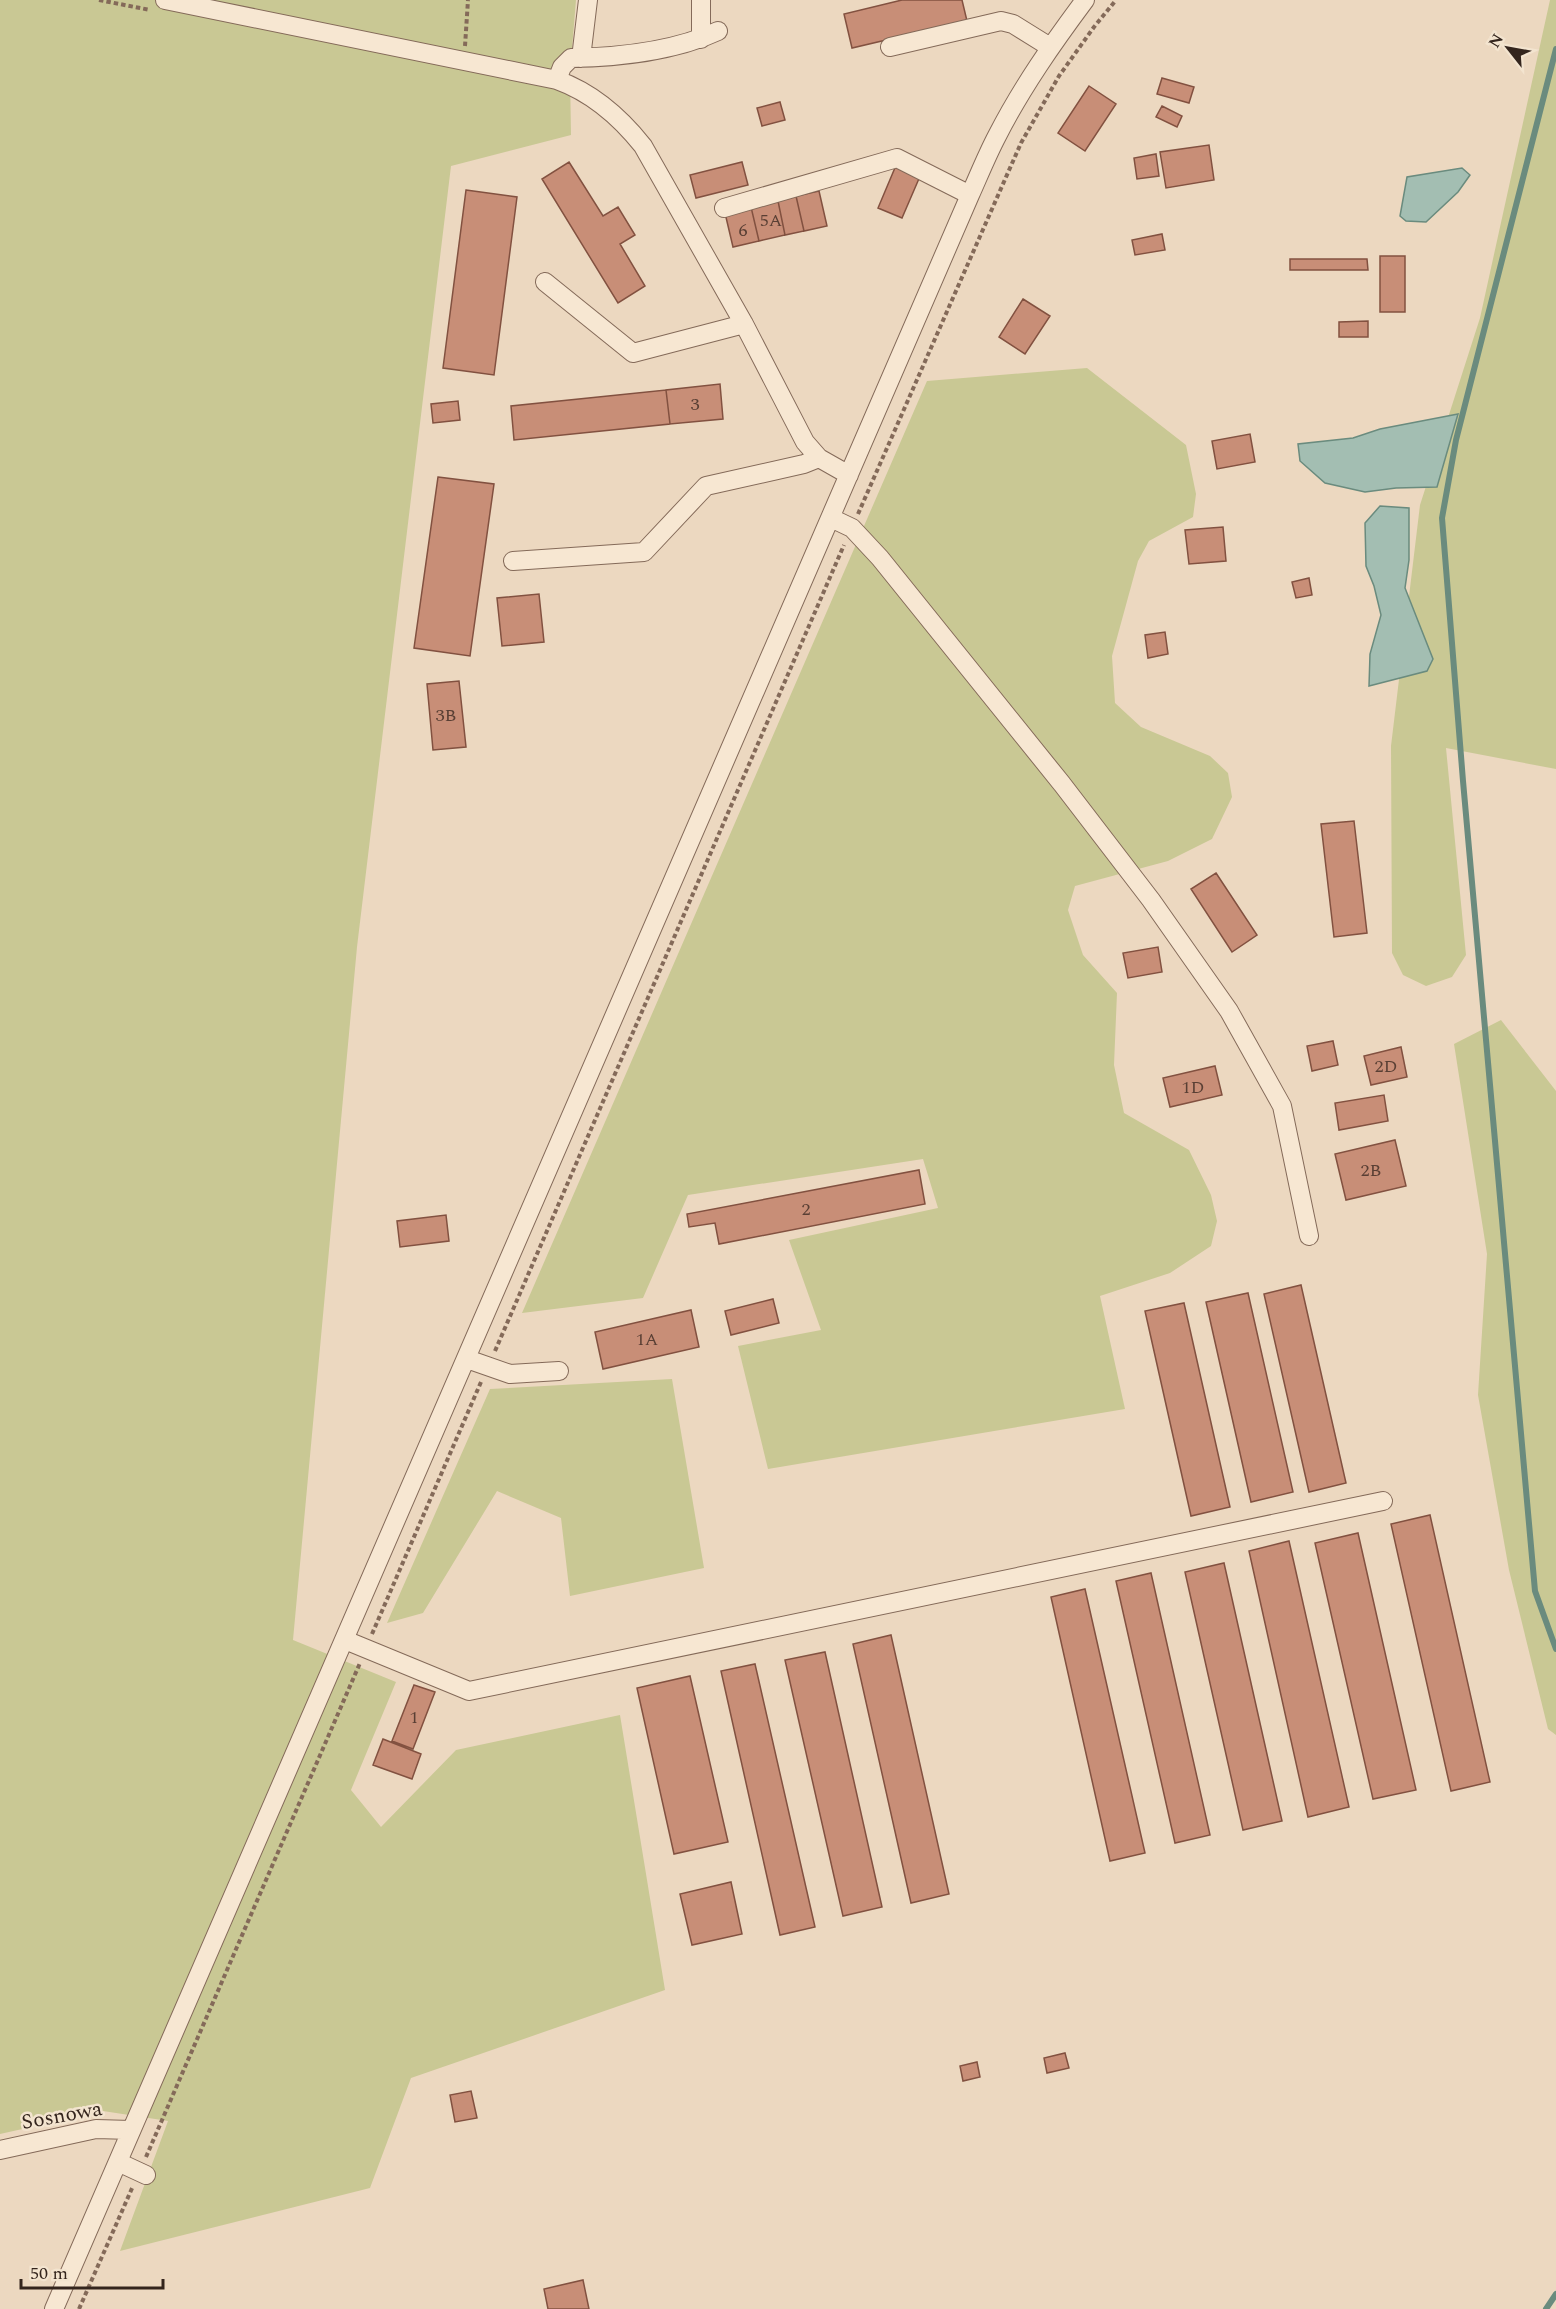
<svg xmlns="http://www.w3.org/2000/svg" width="1556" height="2309" viewBox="0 0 1556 2309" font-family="Spectral,serif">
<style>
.green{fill:#c9c894}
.water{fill:#a3beb2;stroke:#6a8b7e;stroke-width:1.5}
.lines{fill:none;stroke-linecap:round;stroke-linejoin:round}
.stream{stroke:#6a8b7e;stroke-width:6}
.building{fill:#c88e77;stroke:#825140;stroke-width:1.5}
.minor-casing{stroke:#846a59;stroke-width:20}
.path{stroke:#846a59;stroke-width:4;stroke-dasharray:4.5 3;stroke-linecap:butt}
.minor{stroke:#f7e7d2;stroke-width:18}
.labels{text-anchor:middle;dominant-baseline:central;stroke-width:5;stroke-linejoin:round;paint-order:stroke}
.number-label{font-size:18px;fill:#593f34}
.street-label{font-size:21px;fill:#34251d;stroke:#f3e4cf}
</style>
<rect width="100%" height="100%" fill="#ecd8c0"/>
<path class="green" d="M0,0h576l-6,73 1,62 -120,31 -94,781 -64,693 103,42 -45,108 30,37 75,-77 164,-35 45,275 -254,88 -41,110 -250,63 48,-130 -65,-10 -103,23z
M1550,0h6v769l-110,-21 20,207 -14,22 -26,9 -23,-11 -11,-22 -1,-207 29,-241 60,-187z
M1087,368l99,77 10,49 -3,23 -44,24 -11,20 -26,95 3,47 26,24 69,29 18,17 4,24 -20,42 -44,22 -93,25 -7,24 15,45 34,38 -3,72 10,48 65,37 22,45 6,26 -6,25 -41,27 -70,23 25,113 -357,60 -30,-123 83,-16 -32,-90 149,-32 -15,-49 -235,36 -45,103 -121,15 405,-932z
M1501,1020l55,71v644l-8,-6 -39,-159 -31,-175 9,-141 -33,-210z
M672,1379l32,189 -134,28 -9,-78 -64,-27 -74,122 -36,10 103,-234z"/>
<path class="water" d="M1462,168l8,7 -12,17 -32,30 -20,-1 -6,-5 7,-39z
M1458,414l-21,73 -41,1 -31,4 -40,-9 -25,-22 -2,-17 55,-6 27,-9z
M1380,506l29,2v52l-4,28 28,71 -6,12 -58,15 1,-32 11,-39 -7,-29 -8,-20 -1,-43z"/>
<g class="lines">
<path class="stream" d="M1556,49l-100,391 -14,78 21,263 72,810 21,58
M1546,2309l10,-15"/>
</g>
<path class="building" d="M902,0h60l5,21 -115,27 -8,-34z
M1162,78l32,9 -5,16 -32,-9z
M1089,86l27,18 -31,47 -27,-18z
M780,102l5,18 -23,6 -5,-18z
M1162,106l20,10 -5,11 -21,-10z
M1209,145l5,35 -48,8 -6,-36z
M1156,154l3,22 -22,3 -3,-21z
M569,162l34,54 15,-9 17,28 -15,9 25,42 -27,17 -76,-124z
M742,162l6,23 -52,13 -6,-23z
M897,163l24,11 -19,44 -24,-10z
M466,190l51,7 -23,178 -51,-7z
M819,191l8,35 -23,5 -8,-35z
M796,196l8,35 -19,4 -7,-34z
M778,201l7,34 -26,6 -8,-34z
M751,207l8,34 -26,6 -8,-34z
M1162,234l3,16 -30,5 -3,-15z
M1380,256h25v56h-25z
M1290,259h77l1,11h-78z
M1023,299l27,17 -25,38 -26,-17z
M1368,321v16h-29v-15z
M720,384l3,35 -53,5 -4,-34z
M666,390l4,34 -156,16 -3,-34z
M458,401l2,19 -27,3 -2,-19z
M1250,434l5,28 -38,7 -5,-28z
M438,477l56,7 -24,172 -56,-8z
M1223,527l3,34 -37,3 -4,-34z
M1309,578l3,17 -16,3 -4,-16z
M539,594l5,48 -42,4 -5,-48z
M1165,632l3,22 -20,4 -3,-23z
M459,681l7,66 -33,3 -6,-66z
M1354,821l13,112 -33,4 -13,-113z
M1216,873l41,62 -25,17 -41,-63z
M1158,947l4,25 -34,6 -5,-25z
M1333,1041l5,24 -26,6 -5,-25z
M1401,1047l6,30 -36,8 -7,-29z
M1215,1066l7,29 -52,12 -7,-29z
M1384,1095l4,26 -49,9 -4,-27z
M1395,1140l11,46 -60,14 -11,-46z
M919,1170l6,34 -206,40 -4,-21 -26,4 -2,-13z
M446,1215l3,26 -49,6 -3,-26z
M1301,1285l45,198 -37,9 -45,-198z
M1248,1293l45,199 -42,10 -45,-200z
M773,1299l6,24 -48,12 -6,-24z
M1184,1303l46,204 -39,9 -46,-205z
M691,1310l8,37 -96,22 -8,-37z
M1430,1515l60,267 -39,9 -60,-267z
M1358,1533l58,257 -43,9 -58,-256z
M1289,1541l60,266 -41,10 -59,-266z
M1224,1563l58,258 -39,9 -58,-258z
M1151,1573l59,262 -35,8 -59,-262z
M1085,1589l60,264 -35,8 -59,-264z
M891,1635l58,259 -38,9 -58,-259z
M825,1652l57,255 -39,9 -58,-256z
M755,1664l60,263 -35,8 -59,-264z
M690,1676l38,166 -54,12 -37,-166z
M414,1685l21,7 -22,57 -21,-8z
M383,1739l38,15 -9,25 -39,-14z
M731,1882l11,52 -50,11 -12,-51z
M1065,2053l4,15 -22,5 -3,-15z
M977,2062l3,15 -17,4 -3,-15z
M471,2091l6,27 -22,4 -5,-27z
M583,2280l6,29h-41l-4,-20z"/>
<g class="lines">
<defs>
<path id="minor" d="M165,0l392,80c36,13 63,37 86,66l101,178 61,118 14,16 30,17
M701,39v-39
M890,47l111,-26 12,3 37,23
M581,58l7,-58
M557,80l5,-13 9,-9c48,-1 102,-6 147,-27
M724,208l173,-50 73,37
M545,282l88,71 111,-29
M831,518l21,10 28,30 182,226 89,116 78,111 53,95 27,130
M513,561l131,-9 62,-66 98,-22 15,-6
M467,1359l43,15 49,-3
M345,1640l124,51 914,-190
M0,2150l96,-21 35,1
M118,2162l28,13
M54,2309l916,-2114c9,-20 17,-40 27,-59 25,-49 56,-93 88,-136"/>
</defs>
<use href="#minor" class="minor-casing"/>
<path class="path" d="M99,0l51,10
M465,46l3,-46
M858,514l163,-371 38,-67 35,-49 22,-27
M495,1351l349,-806
M372,1634l109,-252
M146,2157l214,-494
M79,2309l54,-123"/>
<use href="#minor" class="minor"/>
</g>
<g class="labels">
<g class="number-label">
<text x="771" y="220">5A</text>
<text x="743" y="230">6</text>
<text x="695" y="404">3</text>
<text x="446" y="715">3B</text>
<text x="1386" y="1066">2D</text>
<text x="1193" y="1087">1D</text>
<text x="1371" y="1170">2B</text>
<text x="806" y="1209">2</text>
<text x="647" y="1339">1A</text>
<text x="414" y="1717">1</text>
</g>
<g class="street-label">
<text transform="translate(62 2116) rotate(-10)">Sosnowa</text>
</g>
</g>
<g transform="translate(1508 48) rotate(301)" stroke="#f3e4cf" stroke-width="4.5" paint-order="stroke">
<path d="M0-4.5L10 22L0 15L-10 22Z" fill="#34251d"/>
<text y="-9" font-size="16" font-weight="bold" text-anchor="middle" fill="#34251d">N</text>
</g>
<path d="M21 2279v9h142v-9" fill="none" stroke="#34251d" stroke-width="3"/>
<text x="30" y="2279" font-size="18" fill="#34251d" stroke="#f3e4cf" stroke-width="4.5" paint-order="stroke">50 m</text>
</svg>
